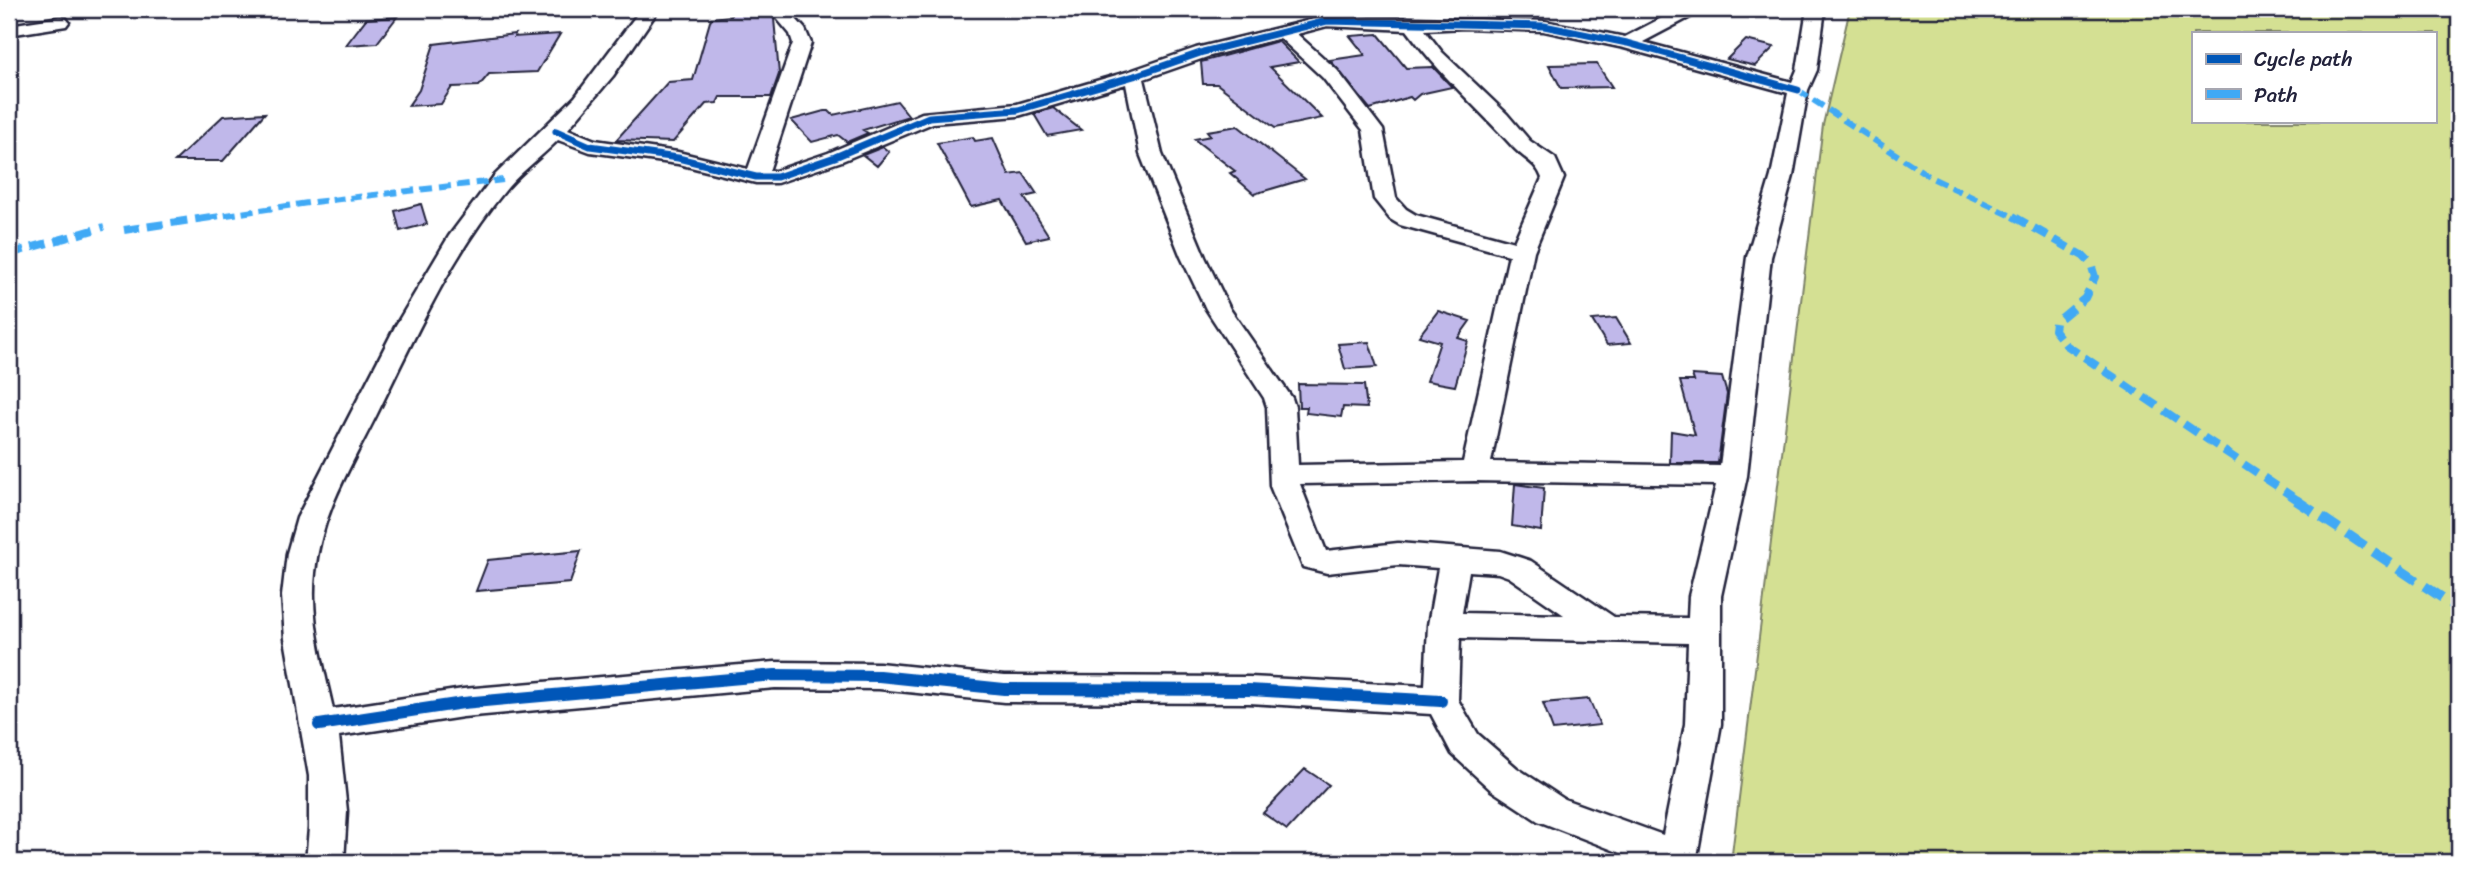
<svg xmlns="http://www.w3.org/2000/svg" width="2468" height="871" viewBox="0 0 2468 871" font-family="Sriracha,sans-serif">
<style>
.green{fill:#d4e093;stroke:#7b8167;stroke-width:2;fill-rule:evenodd}
.building{fill:#c0b8ea;stroke:#22223b;stroke-width:2}
.lines{fill:none;stroke-linecap:round;stroke-linejoin:round}
.minor-casing{stroke:#22223b;stroke-width:5}
.minor{fill:#fff;fill-rule:evenodd}
.quiet-far2{stroke:#3fa9f5;stroke-width:6;stroke-dasharray:12 6;stroke-linecap:butt}
.quiet-far1{stroke:#3fa9f5;stroke-width:8;stroke-dasharray:16 8;stroke-linecap:butt}
.quiet{stroke:#3fa9f5;stroke-width:10;stroke-dasharray:21 10;stroke-linecap:butt}
.cycleway-far1-casing{stroke:#fff;stroke-width:10}
.cycleway-casing{stroke:#fff;stroke-width:17}
.cycleway-far1{stroke:#0057b8;stroke-width:7}
.cycleway{stroke:#0057b8;stroke-width:12}
</style>
<rect width="100%" height="100%" fill="#fff"/>
<filter id="ink" filterUnits="userSpaceOnUse"><feTurbulence type="fractalNoise" baseFrequency=".0143" numOctaves="2"/><feDisplacementMap in="SourceGraphic" scale="14" xChannelSelector="R" yChannelSelector="G"/><feConvolveMatrix kernelMatrix="1 2 1 2 8 2 1 2 1" color-interpolation-filters="sRGB"/></filter>
<g filter="url(#ink)">
<path class="green" d="M1850,9h609v853h-728l92,-737zM2193,33h242v88h-242z"/>
<path class="building" d="M731,9h32v4h6l5,6 5,55 -8,23h-51l-3,6 -11,1 -33,38 -57,-2 52,-58 25,-2 18,-62 20,-2z
M397,17l-20,26 -31,2 20,-26z
M515,34l-1,3 46,-3 -23,38 -48,2 -10,12 -27,1 -11,17 -33,2 11,-16 15,-46z
M1378,34l28,34 27,-1 19,20 -32,7 -7,6 -3,-3 -40,12 -40,-49 35,-5 -15,-19z
M1746,40l28,7 -19,19 -28,-7z
M1278,41l21,21 -29,5 52,51 -47,10 -58,-44h-14l-2,-22z
M1597,64l15,23 -51,1 -12,-23z
M897,101l12,15 -46,14 5,3 -21,9 -9,-7 -26,7 -21,-22 33,-9h5l4,4z
M1053,108l28,22 -34,6 -13,-22z
M265,113l-42,48h-48l48,-45z
M1238,126l67,53 -51,15 -24,-21 5,-2 -41,-32 17,-3 -4,-5z
M973,137l2,4 18,-3 16,37 14,-2 14,21 -13,3 25,39 -23,5 -24,-41 -31,7 -34,-64z
M883,147l6,5 -12,14 -14,-11z
M421,204l6,20 -27,7 -5,-20z
M1438,311l32,10 -12,17 10,3 -13,45 -28,-5 13,-39 -21,-6z
M1616,318l15,25 -24,2 -15,-25z
M1369,342l8,25 -32,2 -7,-25z
M1692,375l30,2 5,17 -9,69h-48l1,-32 24,4 -15,-54h14z
M1298,384l66,1 3,23 -24,-1 -2,10 -35,-4 1,-6h-8z
M1515,484l29,4 -3,43 -29,-5z
M581,551l-11,32 -94,8 12,-31z
M1589,699l11,26 -47,5 -10,-27z
M1305,769l24,16 -42,45 -24,-17z"/>
<g class="lines">
<defs>
<path id="minor" d="M641,9h18l-46,67 -45,53 27,11 83,12 70,17 45,-126 -3,-9 -21,-25h18l18,20 6,14 -42,128h6l53,-18 94,-40 95,-9 110,-32 69,-24 131,-32 217,5 81,16 54,-28h22l-3,4 -55,29 149,40 5,-12 10,-61h18l-8,61 -9,20 -15,86 -22,81 -24,219 -26,120v128l-25,138h-52l-106,-41 -47,-31 -39,-36 -21,-40 -182,-11 -245,-1 -125,-13 -104,-1 -312,29 -124,19 8,75 -3,51h-38l3,-34v-52l-24,-137 -3,-43 5,-43 10,-35 99,-193 53,-89 45,-60 81,-79zM1327,26l80,4c31,43 71,78 106,117 11,12 23,15 29,31l-28,64 -98,-27 -10,-6 -10,-11 -13,-68 -46,-60 -40,-36zM1465,28l79,3 80,17 164,45 -17,83 -24,81 -27,209 -229,-4 43,-211 30,-73 -9,-20 -25,-17 -23,-27 -65,-62 -17,-22zM1280,38l43,40 40,52 11,69 16,20 10,6 109,30 -46,207 -165,3 -3,-58 -3,-9 -62,-89 -25,-52 -43,-103 -18,-75 66,-23zM1126,84l14,70 41,103 25,52 58,89 3,9 3,79 33,81 24,6 71,-8 40,3 -10,57 -3,61 -176,-9 -245,-1 -125,-13 -104,-1 -312,27 -130,20c-10,-45 -23,-90 -18,-136 5,-57 36,-107 61,-157 39,-79 75,-161 132,-229 15,-17 34,-31 50,-47l32,12 88,12 78,19h21l65,-22 91,-38 85,-7zM1475,481l241,4 -27,111 -1,22 -74,-1 -83,-56 -31,-10 -102,-8 -72,8 -26,-67zM1469,571l29,2 11,4 55,38 -102,-2zM1460,638l228,5 -3,81 -22,111 -99,-36 -47,-31 -39,-34 -20,-34z
M60,17l6,1 3,4 -3,4 -57,9v-10z"/>
</defs>
<use href="#minor" class="minor-casing"/>
<use href="#minor" class="minor"/>
<path class="quiet-far2" d="M1798,90l134,88 84,40
M207,218l107,-16 189,-22"/>
<path class="quiet-far1" d="M2013,216l70,40 8,8 4,13 -10,21 -30,25 -1,7 12,15 233,156
M124,230l94,-14
M9,254l95,-27"/>
<path class="quiet" d="M2296,500l163,109"/>
<defs>
<path id="cycleway-far1" d="M556,131l34,15 88,12 78,19h21l58,-20 94,-40 89,-7 116,-34 69,-24 124,-31 217,5 83,17 171,47"/>
<path id="cycleway" d="M319,725l144,-22 312,-28 104,1 125,13 245,1 192,11"/>
</defs>
<use href="#cycleway-far1" class="cycleway-far1-casing"/>
<use href="#cycleway" class="cycleway-casing"/>
<use href="#cycleway-far1" class="cycleway-far1"/>
<use href="#cycleway" class="cycleway"/>
</g>
</g>
<rect width="2468" height="871" fill="none" stroke="#fff" stroke-width="35"/>
<rect x="18" y="18" width="2433" height="836" fill="none" stroke="#22223b" stroke-width="2.5" filter="url(#ink)"/>
<rect x="2192" y="32" width="245" height="91" fill="#ffffff" stroke="#a7a7b1" stroke-width="2"/>
<rect x="2206" y="54" width="35" height="10" fill="#0057b8" stroke="#a7a7b1" stroke-width="2"/>
<text x="2254" y="66" font-size="21" fill="#22223b">Cycle path</text>
<rect x="2206" y="89" width="35" height="10" fill="#3fa9f5" stroke="#a7a7b1" stroke-width="2"/>
<text x="2254" y="102" font-size="21" fill="#22223b">Path</text>
</svg>
